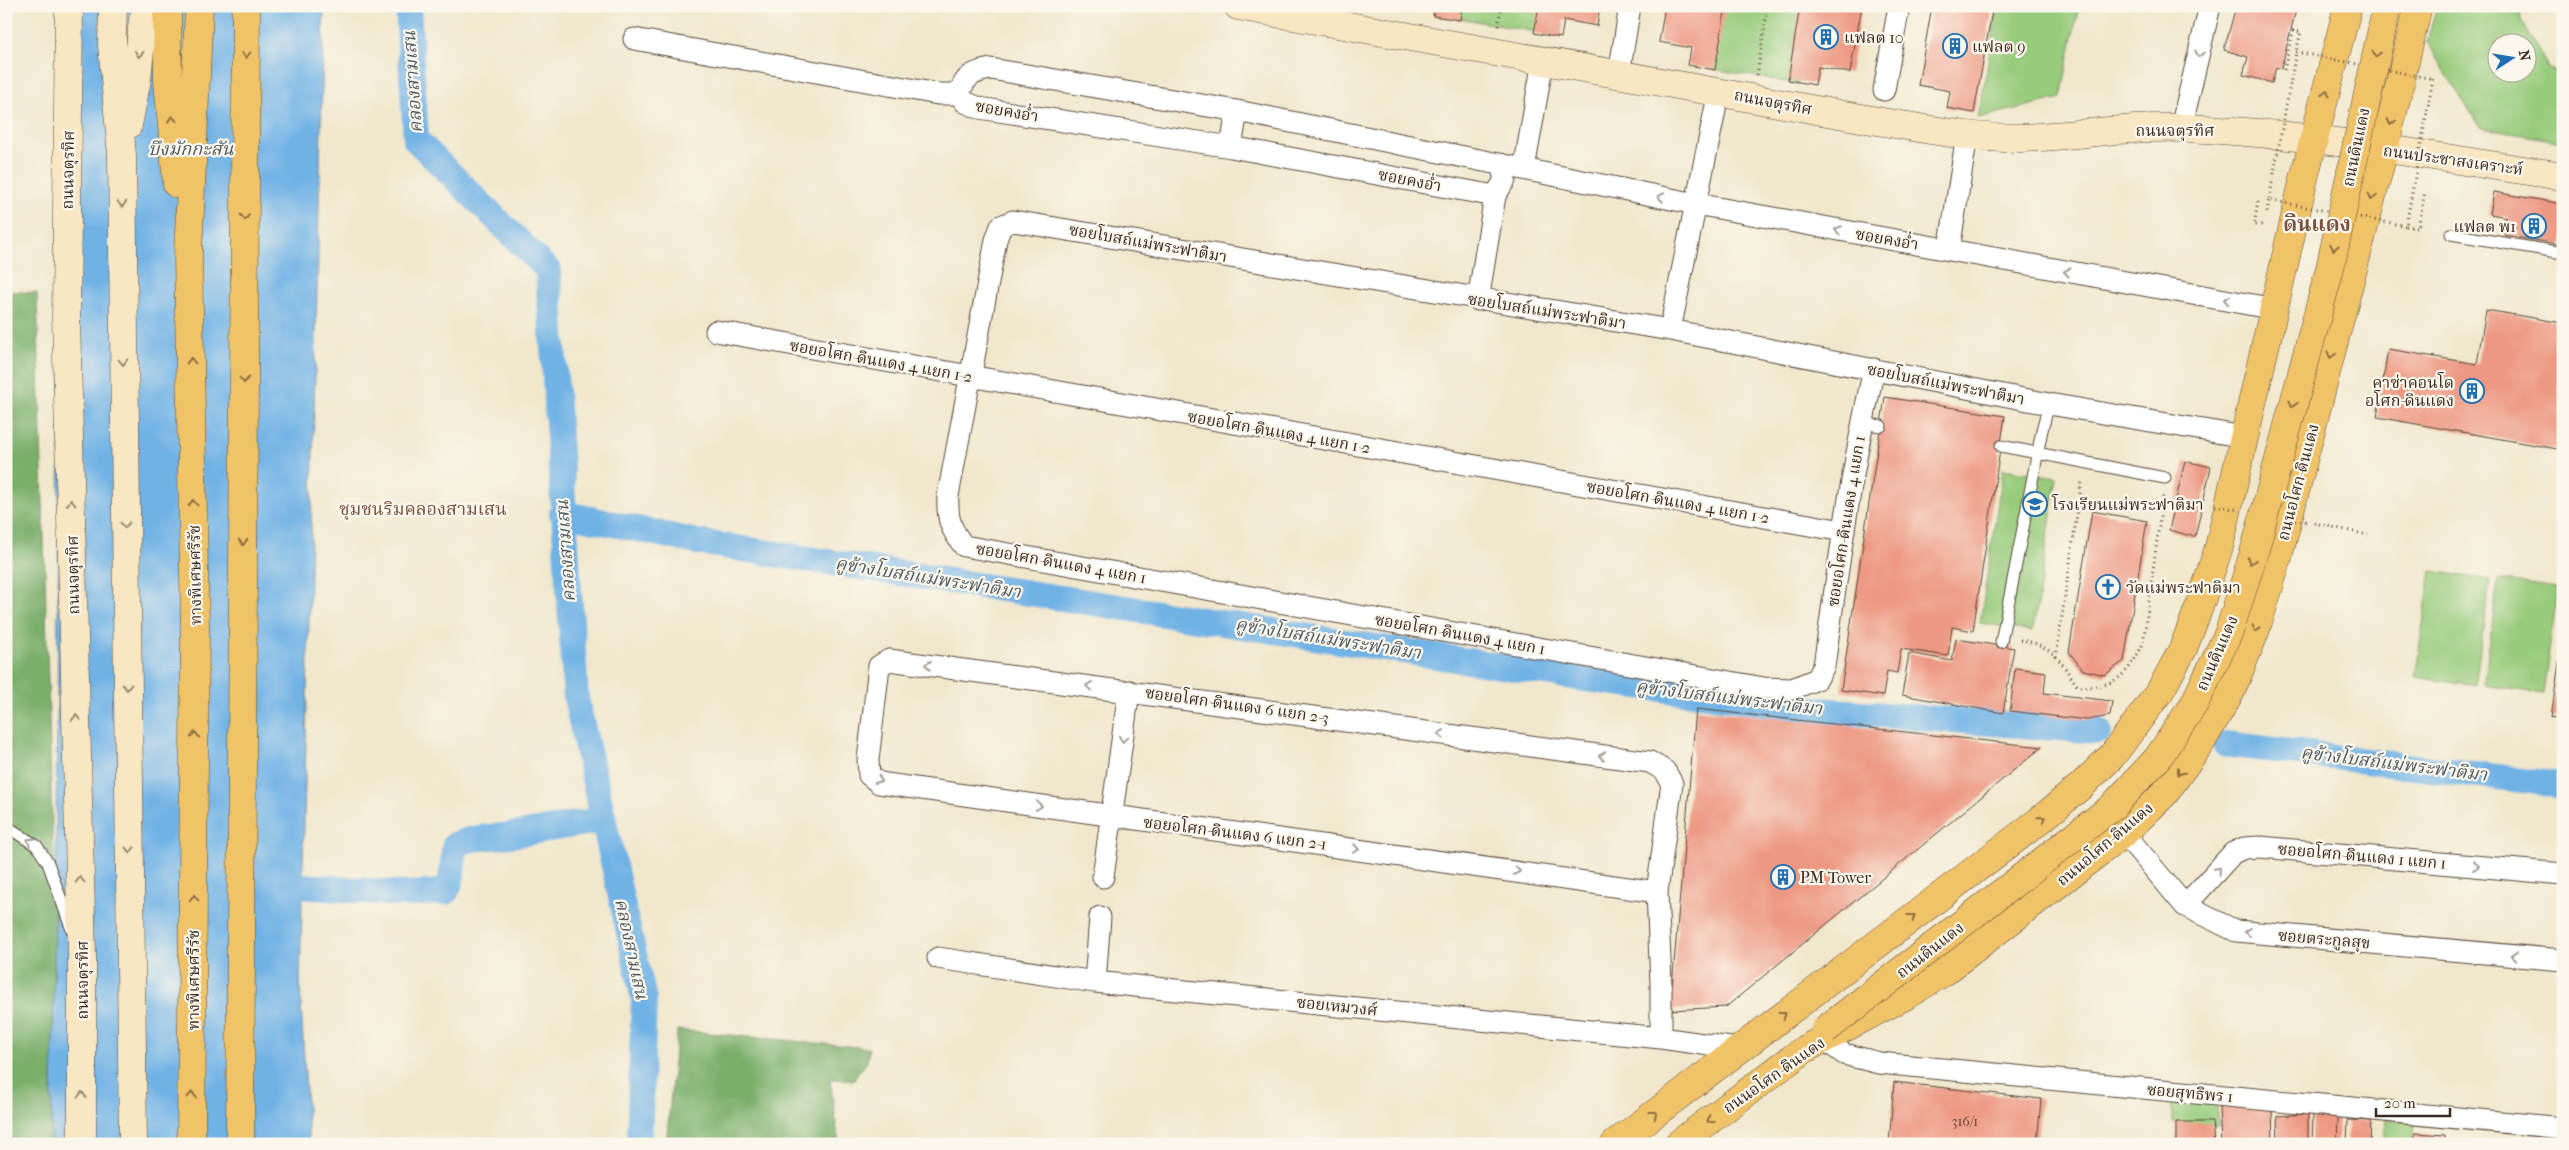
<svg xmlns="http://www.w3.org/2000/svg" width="2569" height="1150" viewBox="0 0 2569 1150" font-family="'IM FELL French Canon','Noto Serif Thai',serif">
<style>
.green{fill:#98cb7b;stroke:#6a7a4c;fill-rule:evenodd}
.forest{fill:#7aaf6b;stroke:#5a6c44}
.water{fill:#71b2e5;stroke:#566e82}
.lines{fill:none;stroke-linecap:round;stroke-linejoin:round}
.canal{stroke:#71b2e5;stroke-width:26}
.building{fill:#ed9882}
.lane-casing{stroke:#564638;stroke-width:13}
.street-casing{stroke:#564638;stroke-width:23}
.secondary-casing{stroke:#564638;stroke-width:29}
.primary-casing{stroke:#564638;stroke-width:29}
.highway-casing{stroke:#564638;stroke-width:29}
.path{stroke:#564638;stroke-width:3;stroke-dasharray:1 4;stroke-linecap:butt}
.lane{stroke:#fff;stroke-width:11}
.street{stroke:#fff;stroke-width:21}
.secondary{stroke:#f9e7c3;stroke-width:28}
.primary{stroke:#f1c369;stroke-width:28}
.highway{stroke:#f1c369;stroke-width:28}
.primary-bridge-casing{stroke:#564638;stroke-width:29;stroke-linecap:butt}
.path-bridge{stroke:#564638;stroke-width:3;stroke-dasharray:1 4;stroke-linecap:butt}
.primary-bridge{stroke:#f1c369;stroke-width:28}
.oneway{stroke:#9a8870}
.oneway2{stroke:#a79f9a}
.oneway3{stroke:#8d6f40}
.labels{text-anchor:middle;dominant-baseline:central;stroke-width:4.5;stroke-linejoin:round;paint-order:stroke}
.number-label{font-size:14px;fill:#684637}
.poi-label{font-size:16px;fill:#3b2a1e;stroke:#fbf7ec;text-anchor:start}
.street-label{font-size:16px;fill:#3b2a1e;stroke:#fbf7ec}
.water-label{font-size:18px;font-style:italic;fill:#4e5a64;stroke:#fbf7ec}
.neighbourhood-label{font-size:18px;fill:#795041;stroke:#fbf7ec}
.district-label{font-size:21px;font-weight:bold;fill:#795041;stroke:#fbf7ec}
</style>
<rect width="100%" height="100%" fill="#fbf7ec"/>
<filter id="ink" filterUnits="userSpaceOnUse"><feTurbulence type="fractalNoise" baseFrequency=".02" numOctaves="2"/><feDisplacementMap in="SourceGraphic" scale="10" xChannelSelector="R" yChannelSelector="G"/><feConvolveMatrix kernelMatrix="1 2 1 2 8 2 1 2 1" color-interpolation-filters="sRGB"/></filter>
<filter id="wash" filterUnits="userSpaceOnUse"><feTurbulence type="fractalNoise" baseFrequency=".0096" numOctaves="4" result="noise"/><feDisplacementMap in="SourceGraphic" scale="20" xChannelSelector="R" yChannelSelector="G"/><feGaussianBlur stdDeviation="1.12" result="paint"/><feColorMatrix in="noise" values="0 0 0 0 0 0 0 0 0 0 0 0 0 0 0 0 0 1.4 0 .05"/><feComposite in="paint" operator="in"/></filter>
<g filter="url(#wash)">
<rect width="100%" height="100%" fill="#f0e7cc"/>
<path class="green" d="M1455,6h90l-5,27 -86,-16z
M1718,6h94l-14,78 -91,-16z
M1998,6h81l-18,92 -83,20z
M2437,6h82l2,14 28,49 14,5v68l-82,-14 -34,-52 -20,-35zM2496,42h30v30h-30z
M2003,469l54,8 -24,154 -53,-8z
M2431,571l59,9 -15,106 -60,-9z
M2498,580l60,8 -15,106 -59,-9z
M2172,1098l44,4 2,23 -46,-3z
M2386,1120l29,2 -2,22h-29z"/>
<path class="forest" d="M6,291l31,2 18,632 -4,219h-45z
M677,1030l192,18 -2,14 -14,18 -23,-1 9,65h-173z"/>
<path class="water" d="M64,6h260l-24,980 9,158h-258l4,-219z"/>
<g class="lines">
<path class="canal" d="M408,6l8,134 132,130 28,428 68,301 -5,145
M562,513l136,29 887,137 234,31 280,21
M2225,744l338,41
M290,885l114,9 42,-2c8,-13 6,-31 9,-47 18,-9 37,-7 56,-10 31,-4 62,-11 92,-15"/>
</g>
<g id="blocks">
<path class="building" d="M1435,6h27l-2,14 -27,-4z
M1539,6h61l-3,20 -33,-6 -3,18 -27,-5z
M1665,6h61l-11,64 -27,-5 3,-17 -32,-6z
M1800,6h62l-12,67 -32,-6 -3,18 -27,-5z
M1932,6h61l-19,107 -27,-5 3,-17 -32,-6z
M2236,6h61l-16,63 -5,-2 -4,16 -29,-8 5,-18 -24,-7z
M2494,192l69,12v41l-59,-10 3,-18 -17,-3z
M2486,310l77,13v127l-186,-33 11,-68 89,15z
M1885,397l120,19 -32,215 -21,-4 -4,29 -47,-7 -4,24 -10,-2 -4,25 -42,-6z
M2185,461l26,6 -16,70 -26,-7z
M2092,511l55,10 -23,140 -19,14 -22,-5 -14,-18z
M1956,639l58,9 -11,65 -101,-18 7,-42 43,8z
M2562,643h1v76l-12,-2z
M2015,668l31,4 -2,21 68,8 -2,15 -23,4 -77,-9z
M1696,709l346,38 -316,260 -56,3z
M1894,1082l147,17 -4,45h-148z
M2219,1106l53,3 1,35h-52z
M2308,1114v30h-30l-1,-28z
M2313,1115l25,1 -1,28h-25z
M2348,1120l23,1 -1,23h-23z
M2176,1122h36l2,22h-38z
M2415,1133l30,2v9h-30z"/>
</g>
</g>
<g filter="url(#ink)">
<use href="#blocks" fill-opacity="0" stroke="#564638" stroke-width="1"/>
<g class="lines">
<defs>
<path id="lane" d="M2451,234l112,19
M1862,423l19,3
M2001,446l164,32
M2001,642l41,-212 7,-26
M6,826l31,20 11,17 24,67"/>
<path id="street" d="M634,39l304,55h21
M1619,74l11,-68
M1884,90l15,-84
M2181,128l29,-122
M1231,147l6,-36
M1501,164l4,16 -10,16 -264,-49 -252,-39 -14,-6 -6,-8c6,-18 14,-22 32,-25l246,42 459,93 579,105
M1524,169l19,-108
M1949,250l18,-115
M1478,300l17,-104
M1670,330l49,-239
M716,331l1127,200
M1874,369c-22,98 -36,198 -50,297l-7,13 -25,10 -28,-1 -800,-142c-14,-17 -17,-28 -16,-50l48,-256 5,-14 12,-5 657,109 379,74 196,33
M2124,833l61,73 51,25 327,29
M1103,877l26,-186
M1657,892l-778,-109 -10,-8 -1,-15 11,-94 10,-6 761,102 15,9 7,12 -15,109 4,91v55
M2185,906l48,-53 11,-5 16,-1 303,27
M938,958l157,24 566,56 77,11
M1095,982l5,-65
M1823,1039l21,15 35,9 684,65"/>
<path id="secondary" d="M69,6l-3,311 16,639v188
M113,6l-1,39 10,110 11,989
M1238,6l645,116c45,7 92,17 139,16 54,-2 108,-12 162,-10 127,5 253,30 379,48
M128,125l9,-46 6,-60 5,-13"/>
<path id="primary" d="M1615,1144l424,-323 42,-35 31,-30 48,-65 23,-42 16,-42 20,-60 85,-369 44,-172
M1678,1144l127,-95 100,-53 39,-24 180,-139 41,-40 37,-52 29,-50 24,-59 22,-71 107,-411 34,-144"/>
<path id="highway" d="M167,6l1,74 9,104
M191,1144l4,-517 -7,-373 11,-248
M240,1144l6,-1138"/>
</defs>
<use href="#lane" class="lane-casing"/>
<use href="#street" class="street-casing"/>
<use href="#secondary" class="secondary-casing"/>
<use href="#primary" class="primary-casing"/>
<use href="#highway" class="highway-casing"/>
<path class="path" d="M1498,26l3,-20
M2284,70l9,-39 8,1 -5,20
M1757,75l11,-69
M2258,202l-4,23h11
M2267,212l2,-12
M2406,226l12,2 7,-37
M2314,523l54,12
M2020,640c34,5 40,21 58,47 37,1 49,-11 65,-43l20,-148
M2056,657l26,-177"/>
<use href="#lane" class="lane"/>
<use href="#street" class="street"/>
<use href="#secondary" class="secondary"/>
<use href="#primary" class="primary"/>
<use href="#highway" class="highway"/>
<defs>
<path id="primary-bridge" d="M1825,1030l286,-222 46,-49 37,-55 35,-72 26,-83 75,-281 57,-262"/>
</defs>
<use href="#primary-bridge" class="primary-bridge-casing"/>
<path class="path-bridge" d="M2296,52l137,27 -27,147 -137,-26z
M2215,506l25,4
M2290,519l18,3"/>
<use href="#primary-bridge" class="primary-bridge"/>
</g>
<defs><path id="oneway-chevron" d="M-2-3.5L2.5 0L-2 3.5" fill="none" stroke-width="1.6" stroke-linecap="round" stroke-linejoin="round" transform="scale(1.25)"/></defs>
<g class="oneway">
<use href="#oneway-chevron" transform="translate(139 54) rotate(96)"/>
<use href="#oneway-chevron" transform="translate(122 204) rotate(90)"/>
<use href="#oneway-chevron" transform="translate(123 362) rotate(89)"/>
<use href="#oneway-chevron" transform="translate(71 503) rotate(-91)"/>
<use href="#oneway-chevron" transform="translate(125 525) rotate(89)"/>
<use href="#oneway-chevron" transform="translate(127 687) rotate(89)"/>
<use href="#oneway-chevron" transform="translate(76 718) rotate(-91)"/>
<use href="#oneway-chevron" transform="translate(130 850) rotate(89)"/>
<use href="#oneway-chevron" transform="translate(80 880) rotate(-91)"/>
<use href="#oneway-chevron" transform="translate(82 1095) rotate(-90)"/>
</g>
<g class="oneway2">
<use href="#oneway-chevron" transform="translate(2199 54) rotate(104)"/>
<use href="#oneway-chevron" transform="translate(1661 197) rotate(-169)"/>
<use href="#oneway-chevron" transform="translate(1838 230) rotate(-170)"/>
<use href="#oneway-chevron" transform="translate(2067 272) rotate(-170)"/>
<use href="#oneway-chevron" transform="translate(2227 300) rotate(-170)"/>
<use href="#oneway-chevron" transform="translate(928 665) rotate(-173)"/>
<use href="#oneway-chevron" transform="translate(1089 686) rotate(-173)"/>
<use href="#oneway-chevron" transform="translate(1441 734) rotate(-172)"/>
<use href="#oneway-chevron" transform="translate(1123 739) rotate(98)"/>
<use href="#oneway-chevron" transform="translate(1602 756) rotate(-172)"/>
<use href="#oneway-chevron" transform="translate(879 780) rotate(25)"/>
<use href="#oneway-chevron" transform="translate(1039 806) rotate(8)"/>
<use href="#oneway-chevron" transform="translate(30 841) rotate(-147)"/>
<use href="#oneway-chevron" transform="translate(1356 849) rotate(8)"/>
<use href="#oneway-chevron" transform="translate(2476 866) rotate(5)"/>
<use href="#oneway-chevron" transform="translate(2218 870) rotate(-48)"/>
<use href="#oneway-chevron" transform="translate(1517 871) rotate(8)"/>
<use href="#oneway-chevron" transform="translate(2248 932) rotate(-175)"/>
<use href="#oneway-chevron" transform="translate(2514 956) rotate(-175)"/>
</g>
<g class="oneway3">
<use href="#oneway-chevron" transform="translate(2376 54) rotate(103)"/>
<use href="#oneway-chevron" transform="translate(246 55) rotate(90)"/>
<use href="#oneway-chevron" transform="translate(2326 93) rotate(-75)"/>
<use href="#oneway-chevron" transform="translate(172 119) rotate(-95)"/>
<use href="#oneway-chevron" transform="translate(2391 122) rotate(103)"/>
<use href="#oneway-chevron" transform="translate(2372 197) rotate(105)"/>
<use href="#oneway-chevron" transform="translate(245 217) rotate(90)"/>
<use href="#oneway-chevron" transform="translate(2334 247) rotate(102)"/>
<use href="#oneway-chevron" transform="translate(2331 355) rotate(105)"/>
<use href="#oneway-chevron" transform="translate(191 361) rotate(-91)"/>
<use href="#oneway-chevron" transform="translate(244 380) rotate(90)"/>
<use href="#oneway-chevron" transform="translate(2293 404) rotate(105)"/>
<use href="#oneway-chevron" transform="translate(193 503) rotate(-91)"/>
<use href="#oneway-chevron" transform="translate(243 542) rotate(90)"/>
<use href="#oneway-chevron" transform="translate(2251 561) rotate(107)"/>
<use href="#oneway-chevron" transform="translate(2256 629) rotate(109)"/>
<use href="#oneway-chevron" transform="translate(195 735) rotate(-90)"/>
<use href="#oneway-chevron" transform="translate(2180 772) rotate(126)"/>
<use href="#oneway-chevron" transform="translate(2042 819) rotate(-39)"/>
<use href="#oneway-chevron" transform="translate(194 898) rotate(-90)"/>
<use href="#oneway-chevron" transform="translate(1912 917) rotate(-37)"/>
<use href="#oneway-chevron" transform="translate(1783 1015) rotate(-37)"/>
<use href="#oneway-chevron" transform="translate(192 1095) rotate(-89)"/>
<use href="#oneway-chevron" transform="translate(1654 1114) rotate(-38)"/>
<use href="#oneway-chevron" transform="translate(1710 1120) rotate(143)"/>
</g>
</g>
<defs>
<symbol id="building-ring" viewBox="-11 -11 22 22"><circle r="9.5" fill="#fbf7ec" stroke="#1f6fb2" stroke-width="1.5"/><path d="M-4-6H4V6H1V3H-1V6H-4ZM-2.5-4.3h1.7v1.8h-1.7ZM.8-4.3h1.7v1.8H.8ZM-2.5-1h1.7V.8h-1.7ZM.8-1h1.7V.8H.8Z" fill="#1f6fb2"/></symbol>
<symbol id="school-ring" viewBox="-11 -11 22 22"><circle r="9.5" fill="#fbf7ec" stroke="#1f6fb2" stroke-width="1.5"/><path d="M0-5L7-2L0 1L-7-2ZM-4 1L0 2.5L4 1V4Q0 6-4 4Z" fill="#1f6fb2"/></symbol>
<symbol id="church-ring" viewBox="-11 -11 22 22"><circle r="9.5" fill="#fbf7ec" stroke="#1f6fb2" stroke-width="1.5"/><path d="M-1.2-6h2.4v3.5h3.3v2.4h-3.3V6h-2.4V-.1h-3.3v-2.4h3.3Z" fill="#1f6fb2"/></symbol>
</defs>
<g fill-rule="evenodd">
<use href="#building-ring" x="1812" y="23" width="28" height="28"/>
<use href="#building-ring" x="1941" y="32" width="28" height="28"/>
<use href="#building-ring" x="2520" y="212" width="28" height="28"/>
<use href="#building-ring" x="2458" y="377" width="28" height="28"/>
<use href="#school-ring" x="2021" y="490" width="28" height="28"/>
<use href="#church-ring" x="2094" y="573" width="28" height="28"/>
<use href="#building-ring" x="1769" y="863" width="28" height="28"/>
</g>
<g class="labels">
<g class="number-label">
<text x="1965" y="1121">316/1</text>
</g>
<g class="poi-label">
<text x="1844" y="37">แฟลต 10</text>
<text x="1972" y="46">แฟลต 9</text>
<text x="2516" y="226" text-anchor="end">แฟลต พ1</text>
<text x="2454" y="382" text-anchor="end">คาซ่าคอนโด<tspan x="2454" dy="18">อโศก-ดินแดง</tspan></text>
<text x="2052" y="504">โรงเรียนแม่พระฟาติมา</text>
<text x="2126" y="587">วัดแม่พระฟาติมา</text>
<text x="1800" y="877">PM Tower</text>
</g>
<g class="street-label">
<text transform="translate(1773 102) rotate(11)">ถนนจตุรทิศ</text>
<text transform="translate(1007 111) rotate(10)">ซอยคงอ่ำ</text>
<text x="2175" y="130">ถนนจตุรทิศ</text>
<text transform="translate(2356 147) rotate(-78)">ถนนดินแดง</text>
<text transform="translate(2453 160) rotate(8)">ถนนประชาสงเคราะห์</text>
<text transform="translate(68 170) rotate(-89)">ถนนจตุรทิศ</text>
<text transform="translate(1410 180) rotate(11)">ซอยคงอ่ำ</text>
<text transform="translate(1887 239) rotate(10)">ซอยคงอ่ำ</text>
<text transform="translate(1148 243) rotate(10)">ซอยโบสถ์แม่พระฟาติมา</text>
<text transform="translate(1547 311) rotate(9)">ซอยโบสถ์แม่พระฟาติมา</text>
<text transform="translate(881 361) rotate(10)">ซอยอโศก-ดินแดง 4 แยก 1-2</text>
<text transform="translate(1946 384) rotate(11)">ซอยโบสถ์แม่พระฟาติมา</text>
<text transform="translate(1279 432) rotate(10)">ซอยอโศก-ดินแดง 4 แยก 1-2</text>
<text transform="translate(2298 482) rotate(-75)">ถนนอโศก-ดินแดง</text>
<text transform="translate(1678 502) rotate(10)">ซอยอโศก-ดินแดง 4 แยก 1-2</text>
<text transform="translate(1846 521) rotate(-81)">ซอยอโศก-ดินแดง 4 แยก 1</text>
<text transform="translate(1061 563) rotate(10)">ซอยอโศก-ดินแดง 4 แยก 1</text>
<text transform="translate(73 575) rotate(-91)">ถนนจตุรทิศ</text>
<text transform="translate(195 575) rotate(-91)">ทางพิเศษศรีรัช</text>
<text transform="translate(1460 634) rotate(10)">ซอยอโศก-ดินแดง 4 แยก 1</text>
<text transform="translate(2217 653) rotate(-66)">ถนนดินแดง</text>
<text transform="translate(1237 705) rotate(8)">ซอยอโศก-ดินแดง 6 แยก 2-3</text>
<text transform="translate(1235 833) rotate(7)">ซอยอโศก-ดินแดง 6 แยก 2-1</text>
<text transform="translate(2105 844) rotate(-40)">ถนนอโศก-ดินแดง</text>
<text transform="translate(2362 856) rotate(5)">ซอยอโศก-ดินแดง 1 แยก 1</text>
<text transform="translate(2324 939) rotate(5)">ซอยตระกูลสุข</text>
<text transform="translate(1930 950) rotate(-38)">ถนนดินแดง</text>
<text transform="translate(82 980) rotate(-90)">ถนนจตุรทิศ</text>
<text transform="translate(193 980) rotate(-90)">ทางพิเศษศรีรัช</text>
<text transform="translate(1337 1006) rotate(6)">ซอยเหมวงศ์</text>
<text transform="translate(1774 1075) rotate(-35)">ถนนอโศก-ดินแดง</text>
<text transform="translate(2190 1093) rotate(5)">ซอยสุทธิพร 1</text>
</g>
<g class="water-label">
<text transform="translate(413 82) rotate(-94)">คลองสามเสน</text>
<text x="191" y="149">บึงมักกะสัน</text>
<text transform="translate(566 551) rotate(-94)">คลองสามเสน</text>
<text transform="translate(928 578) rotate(9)">คูข้างโบสถ์แม่พระฟาติมา</text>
<text transform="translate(1328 639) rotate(9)">คูข้างโบสถ์แม่พระฟาติมา</text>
<text transform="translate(1729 698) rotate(7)">คูข้างโบสถ์แม่พระฟาติมา</text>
<text transform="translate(2394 764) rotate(7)">คูข้างโบสถ์แม่พระฟาติมา</text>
<text transform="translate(631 949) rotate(78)">คลองสามเสน</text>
</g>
<g class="neighbourhood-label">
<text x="423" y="509">ชุมชนริมคลองสามเสน</text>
</g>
<g class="district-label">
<text x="2317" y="224">ดินแดง</text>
</g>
</g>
<rect width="2569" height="1150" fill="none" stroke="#fbf7ec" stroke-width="25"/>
<g transform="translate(2512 58) rotate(78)"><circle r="24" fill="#fbf7ec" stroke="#aea59a"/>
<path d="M0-4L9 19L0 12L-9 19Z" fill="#1f6fb2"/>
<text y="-8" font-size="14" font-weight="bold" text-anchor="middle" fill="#3b2a1e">N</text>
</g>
<path d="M2376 1108v8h74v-8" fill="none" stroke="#3b2a1e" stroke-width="2.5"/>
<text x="2384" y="1108" font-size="15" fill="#3b2a1e" stroke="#fbf7ec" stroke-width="4" paint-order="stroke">20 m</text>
</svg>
